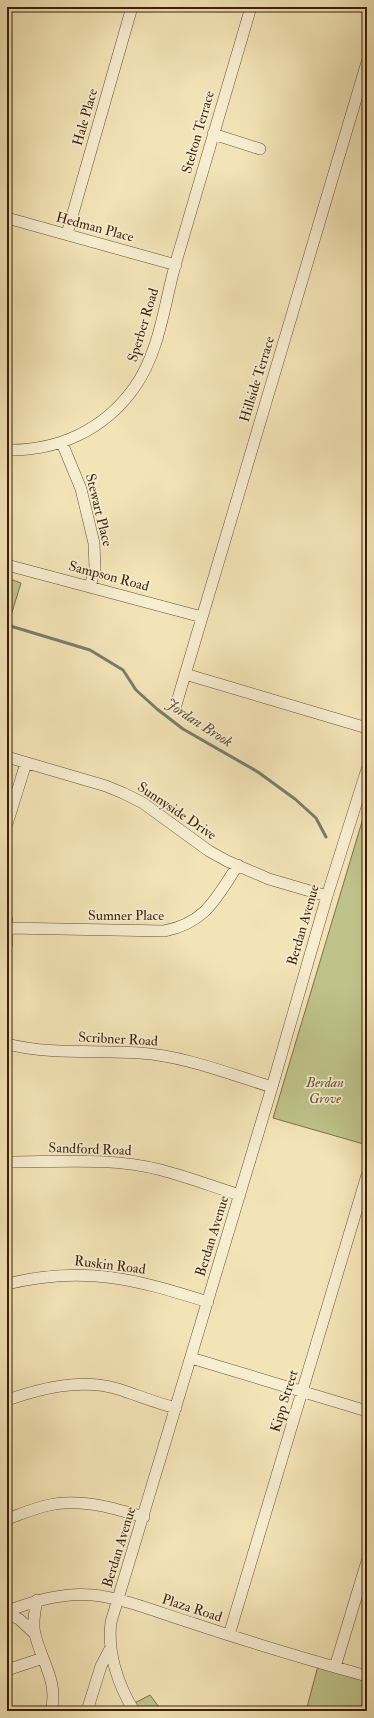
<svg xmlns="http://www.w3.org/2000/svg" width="374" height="1718" viewBox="0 0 374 1718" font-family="'IM FELL Double Pica',serif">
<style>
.green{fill:#bfc38b;stroke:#7d714a}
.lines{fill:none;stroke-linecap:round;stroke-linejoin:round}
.stream{stroke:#757e6e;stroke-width:3}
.minor-casing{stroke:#695034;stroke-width:12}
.minor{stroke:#f7edd0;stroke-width:11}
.labels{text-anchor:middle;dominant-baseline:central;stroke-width:3.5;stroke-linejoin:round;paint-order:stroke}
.street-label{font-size:14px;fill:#3b1f09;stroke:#f7edd0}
.park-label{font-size:14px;font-style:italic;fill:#635030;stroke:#f7edd0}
.water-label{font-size:15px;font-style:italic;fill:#584f3c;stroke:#f7edd0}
</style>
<rect width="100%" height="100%" fill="#f3e4b7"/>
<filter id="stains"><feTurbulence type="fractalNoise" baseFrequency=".005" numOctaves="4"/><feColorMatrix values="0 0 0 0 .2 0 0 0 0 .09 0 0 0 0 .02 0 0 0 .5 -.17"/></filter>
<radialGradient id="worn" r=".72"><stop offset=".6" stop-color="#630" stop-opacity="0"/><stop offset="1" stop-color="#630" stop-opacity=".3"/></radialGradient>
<path class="green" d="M7,578l14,5 -12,39h-2z
M367,805v340l-94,-27z
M319,1662l48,14v26l-13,9h-48z
M150,1695l12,16h-43z"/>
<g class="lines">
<path class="stream" d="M7,625l83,25 33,20 13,20 21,19 26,20 75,43 37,27 21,19 10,19"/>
<defs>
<path id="minor" d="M213,134l47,15
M7,218l169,47
M67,234l65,-227
M62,443l19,46 13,54 1,25 -5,19
M7,450c51,1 97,-20 127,-62 26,-36 30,-84 42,-126 25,-85 50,-170 75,-255
M7,565l195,52
M185,674l182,54
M176,705l191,-643
M7,757l99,29 17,7 20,10 66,48 18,10 42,18 58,17
M7,824l19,-61
M7,920v24
M8,928l156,3c42,-8 52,-33 74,-66
M7,1044c44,11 88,6 133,9 45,3 89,21 132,34
M7,1162c51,0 105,-5 154,8 27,7 53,17 79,25
M7,1284c77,-19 128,-5 201,18
M191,1358l176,53
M7,1400c35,-12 74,-22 111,-11 19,6 38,14 58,19
M7,1519c14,-5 28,-11 42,-14 32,-7 64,3 95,12
M37,1600c-2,11 -5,23 -2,34 6,27 24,48 16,77
M7,1611c28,-10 56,-19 86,-16 31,3 72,20 102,29 57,19 114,36 172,52
M7,1614l12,5 15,14
M229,1635l138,-460
M335,1667l32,-106
M7,1670l36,-12
M87,1711l14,-45 10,-19
M134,1711c-16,-26 -27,-59 -23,-89l161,-535 55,-191 40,-127"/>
</defs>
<use href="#minor" class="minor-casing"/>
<use href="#minor" class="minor"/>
</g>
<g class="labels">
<g class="street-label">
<text transform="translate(85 117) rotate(-74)">Hale Place</text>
<text transform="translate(198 132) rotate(-74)">Stelton Terrace</text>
<text transform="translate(95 227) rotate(15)">Hedman Place</text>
<text transform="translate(143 325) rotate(-73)">Sperber Road</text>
<text transform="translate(257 379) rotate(-73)">Hillside Terrace</text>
<text transform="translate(99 510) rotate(76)">Stewart Place</text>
<text transform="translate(109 576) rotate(15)">Sampson Road</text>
<text transform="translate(177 811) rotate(34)">Sunnyside Drive</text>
<text x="126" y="915">Sumner Place</text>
<text transform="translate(303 925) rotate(-74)">Berdan Avenue</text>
<text transform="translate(118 1039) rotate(3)">Scribner Road</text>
<text transform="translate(90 1149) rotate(2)">Sandford Road</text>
<text transform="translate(212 1236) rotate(-73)">Berdan Avenue</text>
<text transform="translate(110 1265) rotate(7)">Ruskin Road</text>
<text transform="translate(284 1401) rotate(-73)">Kipp Street</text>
<text transform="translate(119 1547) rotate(-73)">Berdan Avenue</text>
<text transform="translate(192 1608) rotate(18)">Plaza Road</text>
</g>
<g class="park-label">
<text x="325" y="1082">Berdan<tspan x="325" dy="16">Grove</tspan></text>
</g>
<g class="water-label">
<text transform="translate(199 723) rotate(33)">Jordan Brook</text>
</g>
</g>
<rect width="374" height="1718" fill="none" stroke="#f3e4b7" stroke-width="24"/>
<rect x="8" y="8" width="358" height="1702" fill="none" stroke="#3b1f09" stroke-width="2"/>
<rect x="12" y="12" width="350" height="1694" fill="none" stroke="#3b1f09"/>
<rect width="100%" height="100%" filter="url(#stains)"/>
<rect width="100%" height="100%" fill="url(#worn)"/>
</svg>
